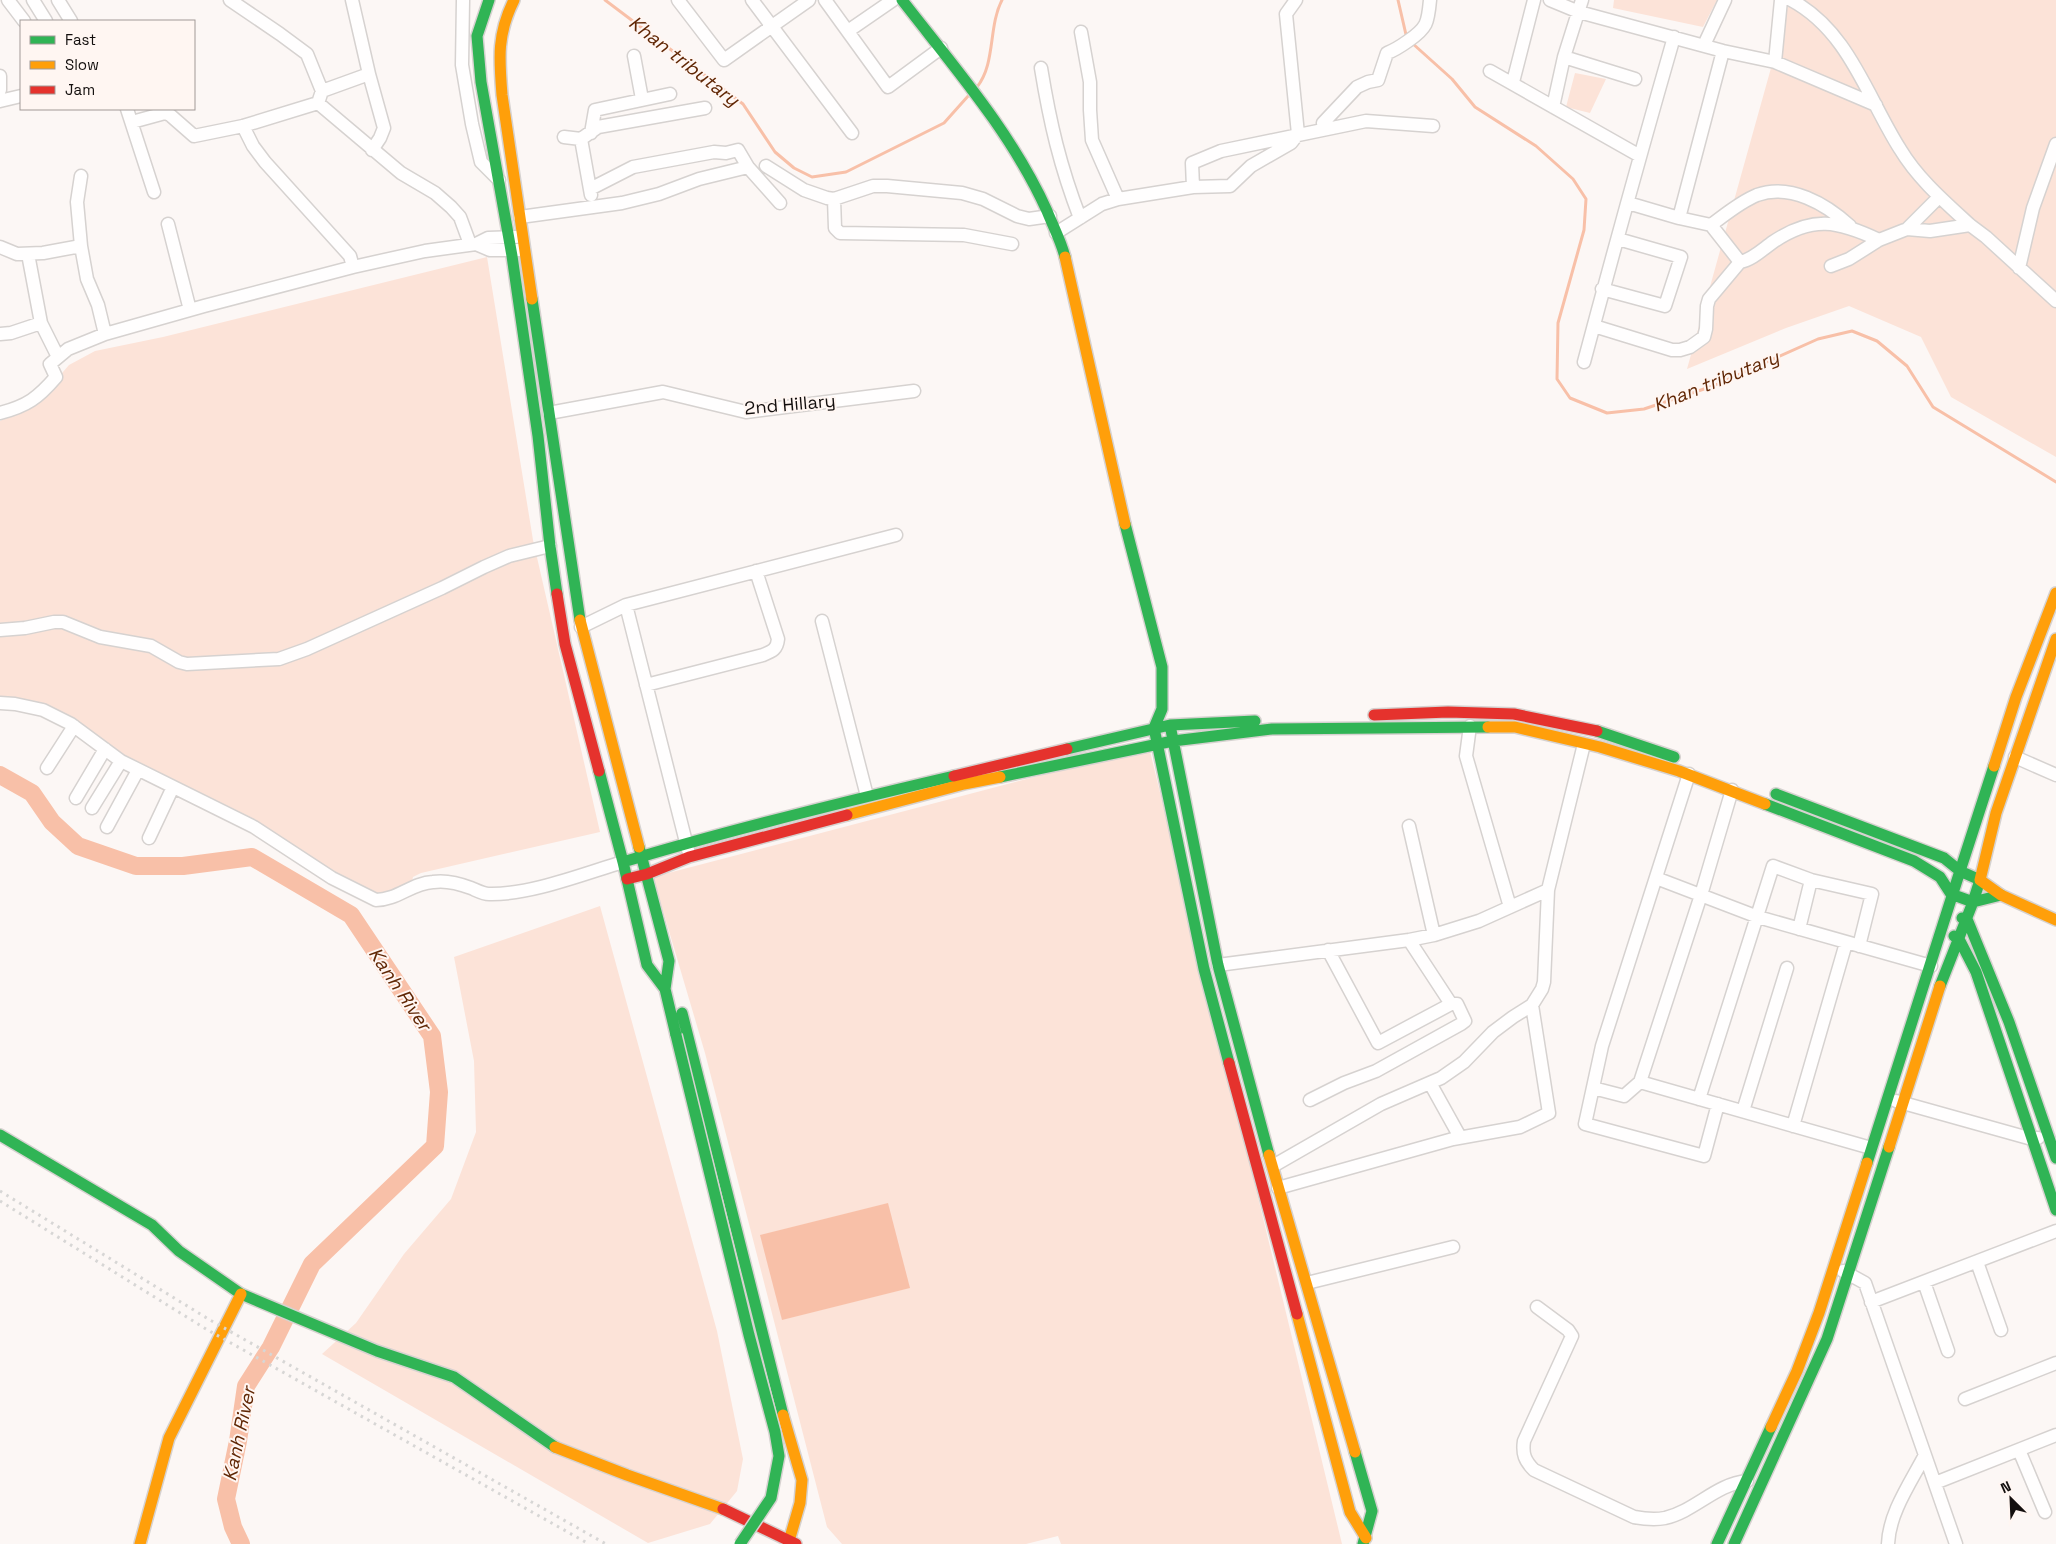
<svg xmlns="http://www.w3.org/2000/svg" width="2056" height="1544" viewBox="0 0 2056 1544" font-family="'Space Grotesk',sans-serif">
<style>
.green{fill:#fce3d8}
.water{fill:#f8c0a8}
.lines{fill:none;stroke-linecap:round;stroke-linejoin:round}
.stream{stroke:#f8c0a8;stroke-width:3}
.river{stroke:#f8c0a8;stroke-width:18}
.street-casing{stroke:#d6d2d0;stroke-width:15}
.fast-casing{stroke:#d6d2d0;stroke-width:14}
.slow-casing{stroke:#d6d2d0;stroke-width:14}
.jam-casing{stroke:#d6d2d0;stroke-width:14}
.street{stroke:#fffefe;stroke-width:12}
.fast{stroke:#30b455;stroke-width:11}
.slow{stroke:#ff9f0a;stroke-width:11}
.jam{stroke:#e5322d;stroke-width:11}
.rail{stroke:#d7d6d5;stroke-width:3;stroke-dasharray:2.5 5;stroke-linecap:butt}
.fast-bridge-casing{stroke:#d6d2d0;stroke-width:14;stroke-linecap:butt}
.fast-bridge{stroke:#30b455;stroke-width:11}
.labels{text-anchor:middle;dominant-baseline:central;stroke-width:4;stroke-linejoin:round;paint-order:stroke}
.street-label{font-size:18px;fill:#130f0e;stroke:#fff6f2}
.water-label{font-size:19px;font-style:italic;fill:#612705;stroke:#fff6f2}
</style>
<rect width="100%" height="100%" fill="#fcf7f5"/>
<path class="green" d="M1614,0h103l-14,27 -90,-19z
M1790,0h266v457l-105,-60 -30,-60 -72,-31 -63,22 -99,41z
M1575,73l31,6 -16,34 -24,-6z
M487,257l46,283 67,292 -179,41 -8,4 -2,8 -23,17 -201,-106 -130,-79 -57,-9v-287l17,-8 27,-19 25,-29 26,-14 68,-14z
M1149,747l193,797h-281l-3,-8 -32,8h-184l-15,-17 -122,-474 -52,-176z
M600,906l117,425 26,128 -6,32 -27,33 -62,19 -326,-189 34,-31 48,-69 47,-55 25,-67 -2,-71 -20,-104z"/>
<path class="water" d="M888,1203l22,85 -128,32 -22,-85z"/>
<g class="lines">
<path class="stream" d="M605,0l138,104 32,48 19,16 18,9 34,-5 98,-49 25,-28
M1398,0l9,39
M1412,43l40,36 23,28 61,39 37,33 13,20 -2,31 -26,93 -1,56 13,19 37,15 37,-4 69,-23 105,-47 34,-8 25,10 30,25 26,41 123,75
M977,87c19,-24 11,-60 25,-87"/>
<path class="river" d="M0,775l32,18 20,29 26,24 58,20h47l69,-9 99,58 81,121 7,56 -4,54 -123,118 -41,83 -25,39 -8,55 -12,58 7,28 8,17"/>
<defs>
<path id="street" d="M8,0l16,21
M33,0l13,21
M58,0l13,21
M230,0l50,34 27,20 15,37 -4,12
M463,0l-1,65 10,59 9,38 18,18
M678,0l46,60 85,-60
M752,0l100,133
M825,0l63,87 53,-39
M1550,0l29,12 144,39 52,11 101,43
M1791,0c58,31 76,97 109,149 18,30 45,53 70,76
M848,31l45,-31
M1081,32l9,50v28l2,30 26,59
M1704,45l21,-45
M634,56l8,43
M1564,57l71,22
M1775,62l6,-62
M1041,68c9,55 19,98 39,150
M1490,71l150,85
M369,74l15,54 -4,10 -8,12
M0,76v14
M1513,82l21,-82
M322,91l47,-17 -17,-74
M0,101l21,-5
M1553,107l11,-50 18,-57
M127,109l27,83
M132,122l33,-9 5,2 24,21 49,-10 75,-23 83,70 34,20 16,14 9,10 10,27
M243,126l10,20 12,16 85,94 3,11
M1324,128l-1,-5 34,-36 11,-5 10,-2 9,-27c8,-3 14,-7 21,-12 19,-13 20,-18 22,-41
M591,133l4,-23 75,-16
M564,137l17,2 17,-12 107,-19
M581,139l10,56
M766,166l38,24 23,8 7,1 39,-13h14l75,7 21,6 34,17 12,3 21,-3
M1193,187l-1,-24 29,-12 145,-30 67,5
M590,189l43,-22 81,-15 12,1 12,-3 10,17 32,36
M834,199l1,29 5,5 124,2 48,9
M1628,203l51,15 32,7 29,37c12,-2 23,-13 33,-20 40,-27 65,-21 106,-2
M520,217l102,-14 37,-9 40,-15 49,-12
M1679,218l44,-167
M168,224l22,86
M1711,225c15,-11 29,-23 46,-30 33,-12 69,9 93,31
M1907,229l23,2 40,-6 16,12 70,64
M1056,233l46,-29 16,-5 75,-12 37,-1 21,-20 40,-23 7,-9 -12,-120 10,-14
M476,244l14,6h29
M81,246l-4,-44 4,-26
M0,247l17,7 26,-1 38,-7 6,33 11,26 7,29
M28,254l13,69 17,34
M1831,266l18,-7 30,-19 28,-11 32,-32
M2019,268l14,-60 23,-64
M1602,289l63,17 16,-49 -63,-18
M1594,326l78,24h8l10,-3 14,-10 2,-8 1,-23 2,-7 31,-37
M0,334l11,-1 30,-10
M1584,362c29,-109 59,-217 90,-325
M0,413c27,-7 38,-15 56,-36l-6,-13 18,-15 37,-15 99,-28 149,-39 72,-16 51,-7 12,-6 28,-1
M549,413l114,-21 83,20 168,-21
M626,605l62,245
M822,621l45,175
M581,627l45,-22 270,-70
M0,630l25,-2 29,-6h9l37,15 51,9 28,16 8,2 92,-5 28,-10 135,-61 42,-21 25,-11 41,-10
M646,685l117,-30c10,-4 14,-6 15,-16l-22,-68
M0,703l15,1 28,6 28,14 50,37 133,66 78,51 44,22c21,0 36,-17 57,-18 13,-2 25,1 38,6 5,2 12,6 18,6 41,1 94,-20 134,-32
M1470,726l-4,30 44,151
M2015,757l41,18
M47,768l27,-42
M1689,774l-87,272 -17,78 119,32 14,-52
M76,798l29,-49
M92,808l29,-47
M1409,826l25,109
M107,827l31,-57
M149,838l24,-51
M1656,878l102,39 173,49
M1799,929l12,-49
M1328,950l50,93 73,-39 -42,-64
M1218,965l191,-25 25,-5 45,-14 69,-31
M1640,1082l231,66
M1430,1083l30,54
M1593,1088l31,8 16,-14 61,-187 31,-105
M1699,1099l74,-233 38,14 61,14 -13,52
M1310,1100l34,-17 32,-12 85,-47 4,-3 -8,-17h-6
M1896,1101l136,38 6,-1
M1743,1111l44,-143
M1793,1126l53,-183
M1273,1166l108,-62 60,-26 23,-16 29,-30 20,-15 19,-12 10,-16 2,-7 4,-92 36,-146
M1278,1188l175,-49 67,-12 29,-14 -17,-108
M1977,1262l24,68
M1843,1271l22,12 91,261
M1924,1282l24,69
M1307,1283l146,-36
M1871,1302l185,-71
M1537,1307l31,23 4,6 -48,105c-2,13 1,20 10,29l100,47c11,2 21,3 31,1 30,-7 51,-34 82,-37
M1965,1399l91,-36
M2019,1450l26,62
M1935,1483l121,-48
M1888,1544c1,-31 23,-62 37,-89"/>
<path id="fast" d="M489,0l-12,36 4,46 31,174 26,180 12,110 7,48
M902,0c52,67 110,133 145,211 6,15 14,30 18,46
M532,299l48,321
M1125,524l37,143v42l-8,19 50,241 25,94
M1171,730l47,235 51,190
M1597,731l77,26
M1067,749l103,-24 85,-4
M599,771l24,91 24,103 18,24 11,46
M1000,777l173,-36 99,-12 216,-2
M1776,794l168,64 16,13 34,-105
M1765,804l149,57 26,16 11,17 22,8 7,-22 -20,-9 -93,292
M639,847l30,114 -4,28
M623,862c109,-33 220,-60 331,-86
M1962,918l5,1 42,103 47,136
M1954,936l5,3 17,33 80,238
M1940,986l33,-84 28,-7
M682,1013l101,402
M0,1135l152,90 27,26 62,43 136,57 77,26 101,70
M1355,1452l17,59 -9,33
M1717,1544l54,-117
M1734,1544l93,-205 62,-192"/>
<path id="slow" d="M514,0c-17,34 -15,58 -12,95l30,204
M1065,257l60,267
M580,620l59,227
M2056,639l-60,174 -16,67 21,15 55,25
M1488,727h27l85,20 79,24 86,33
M1994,766l22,-69 40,-104
M847,815l117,-31 36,-7
M1889,1147l51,-161
M1269,1155l86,297
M1297,1314l53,198 16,26
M783,1415l19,65 -2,23 -11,38
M1771,1427l26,-56 22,-58 48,-150
M555,1447l72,28 96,34
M140,1544l29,-106 72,-144"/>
<path id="jam" d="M557,594l8,50 34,127
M1374,715l74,-3 66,2 83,17
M954,776l113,-27
M627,879l20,-5 42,-17 158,-42
M1229,1063l68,251
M723,1509l73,35"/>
</defs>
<use href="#street" class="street-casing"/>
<use href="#fast" class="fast-casing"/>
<use href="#slow" class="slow-casing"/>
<use href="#jam" class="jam-casing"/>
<use href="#street" class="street"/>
<use href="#fast" class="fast"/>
<use href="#slow" class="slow"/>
<use href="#jam" class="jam"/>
<path class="rail" d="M0,1191l210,129 396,224
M0,1201l206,128 383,215"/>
<defs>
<path id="fast-bridge" d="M676,1035l73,300 26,97 4,24 -8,42 -31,46"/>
</defs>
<use href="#fast-bridge" class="fast-bridge-casing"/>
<use href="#fast-bridge" class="fast-bridge"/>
</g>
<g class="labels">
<g class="street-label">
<text transform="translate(790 404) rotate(-5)">2nd Hillary</text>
</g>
<g class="water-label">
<text transform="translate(684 61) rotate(38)">Khan tributary</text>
<text transform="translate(1716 381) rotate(-22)">Khan tributary</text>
<text transform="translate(400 989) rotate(56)">Kanh River</text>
<text transform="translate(239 1434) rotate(-78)">Kanh River</text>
</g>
</g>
<rect x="20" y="20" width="175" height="90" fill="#fff6f2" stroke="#a19a97"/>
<rect x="30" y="36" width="25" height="8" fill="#30b455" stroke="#a19a97"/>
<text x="65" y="45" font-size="15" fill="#130f0e">Fast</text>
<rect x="30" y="61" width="25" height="8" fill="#ff9f0a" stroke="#a19a97"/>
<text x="65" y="70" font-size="15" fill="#130f0e">Slow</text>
<rect x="30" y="86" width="25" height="8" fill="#e5322d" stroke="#a19a97"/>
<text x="65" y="95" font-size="15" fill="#130f0e">Jam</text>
<g transform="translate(2011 1499) rotate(336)" stroke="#fff6f2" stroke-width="4" paint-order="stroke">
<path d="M0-4L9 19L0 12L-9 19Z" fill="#130f0e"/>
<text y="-8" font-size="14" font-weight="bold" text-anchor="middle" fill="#130f0e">N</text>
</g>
</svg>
